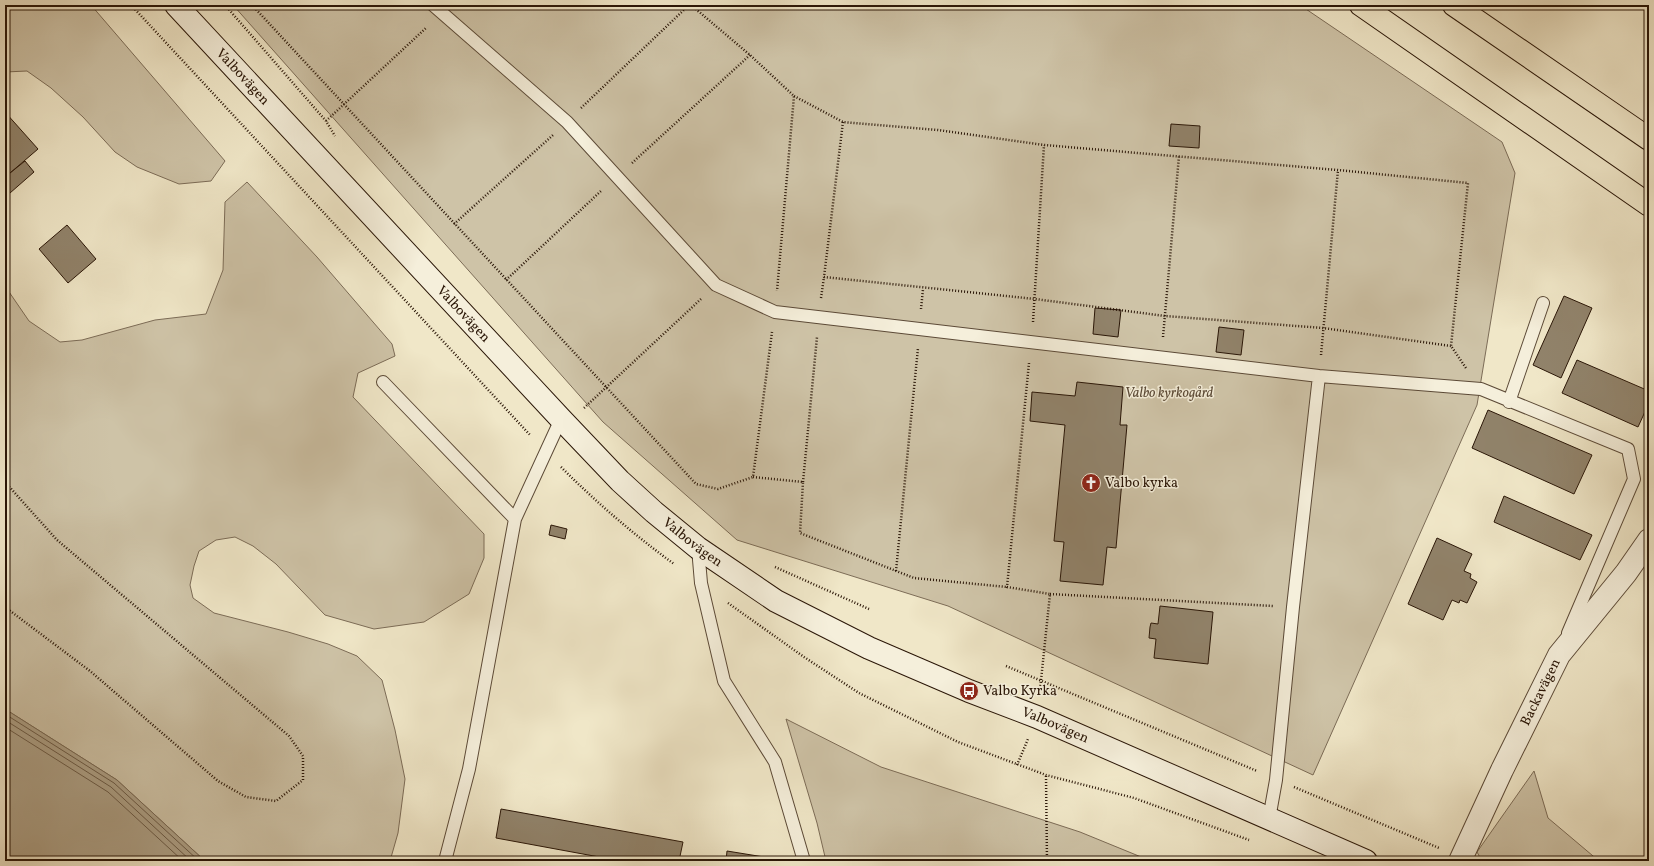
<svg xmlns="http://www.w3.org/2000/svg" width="1654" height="866" viewBox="0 0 1654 866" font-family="Vollkorn,serif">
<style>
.green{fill:#cec3a7;stroke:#7c6c57}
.water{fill:#ada086;stroke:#796953}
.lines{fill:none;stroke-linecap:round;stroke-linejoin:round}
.shore{stroke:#6c5b46;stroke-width:1}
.building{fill:#91836b;stroke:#2a1607}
.service-casing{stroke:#5c4a37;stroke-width:14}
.minor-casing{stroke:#5c4a37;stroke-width:24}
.secondary-casing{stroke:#2a1607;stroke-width:24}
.motorway-casing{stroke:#2a1607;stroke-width:24}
.path{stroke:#2a1607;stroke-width:2.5;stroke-dasharray:1 2;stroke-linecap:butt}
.service{stroke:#f5efdb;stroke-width:12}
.minor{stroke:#f5efdb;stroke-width:22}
.secondary{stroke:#f5efdb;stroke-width:22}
.motorway{stroke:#f0e7c8;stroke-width:22}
.labels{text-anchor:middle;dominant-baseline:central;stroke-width:3;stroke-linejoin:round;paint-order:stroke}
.street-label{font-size:14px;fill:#2a1607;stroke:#f5efdb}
.park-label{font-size:14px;font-style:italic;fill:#5b4a37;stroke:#f5efdb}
.poi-label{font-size:14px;fill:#2a1607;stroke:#f5efdb;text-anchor:start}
</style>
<rect width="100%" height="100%" fill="#f0e7c8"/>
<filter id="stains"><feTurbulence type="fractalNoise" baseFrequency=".005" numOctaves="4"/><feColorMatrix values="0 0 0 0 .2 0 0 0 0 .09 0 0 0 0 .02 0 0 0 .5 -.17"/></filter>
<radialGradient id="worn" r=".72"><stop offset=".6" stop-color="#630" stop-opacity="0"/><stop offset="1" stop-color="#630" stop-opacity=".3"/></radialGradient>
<path class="green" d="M5,5h86l134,156 -14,20 -32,3 -42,-17 -22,-15 -32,-35 -32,-29 -24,-17 -22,1z
M233,5h1067l202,137 13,31 -38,232 -164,370 -365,-169 -211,-66 -134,-118z
M247,182l70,75 75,87 3,12 -37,17 -5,24 131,137v24l-15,36 -45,28 -50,7 -49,-14 -49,-51 -23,-18 -18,-9 -19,3 -17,11 -5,15 -4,19 3,13 21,15 74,19 40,12 29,12 25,24 13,50 10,49 -7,54 -8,28h-185l-88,-81 -112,-71v-423l24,35 31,21 22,-2 73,-20 51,-6 17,-44 2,-68z
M786,719l95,48 199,65 71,29h-325l-9,-38z
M1534,771l14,47 51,43h-117l-5,-9z"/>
<path class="water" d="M5,709l112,71 88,81h-200z"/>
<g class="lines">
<path class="shore" d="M5,714l109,69 85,78
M5,720l106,67 80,74
M5,727l103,65 75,69"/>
</g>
<path class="building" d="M5,112l33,37 -28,24 -5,-7z
M1171,124l29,2 -1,22 -30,-2z
M25,161l9,11 -24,21 -5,-6v-13l4,-3 1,2z
M67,225l29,34 -28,24 -29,-34z
M1564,296l28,12 -31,70 -28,-13z
M1095,308l26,2 -3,27 -25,-3z
M1219,327l25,3 -3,25 -25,-3z
M1577,360l72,31v12l-11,24 -76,-34z
M1077,382l46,5 -3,38h7l-11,123 -9,-1 -4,38 -43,-4 4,-39 -10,-1 11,-116 -35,-4 2,-29 43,4z
M1488,410l104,45 -18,39 -102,-46z
M1504,496l88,39 -12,25 -86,-38z
M551,525l16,4 -2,10 -16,-4z
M1437,538l35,16 -8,17 7,3 -1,4 7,4 -10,21 -7,-3 -1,3 -7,-3 -9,20 -35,-16z
M1160,606l53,6 -5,52 -54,-6 2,-19 -7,-1 1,-11 1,-4 7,1z
M501,809l182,33 -4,19h-58l-125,-23z
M727,851l43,7v3h-44z"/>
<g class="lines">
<defs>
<path id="service" d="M433,5l134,117 149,163 59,27 544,64 162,13 147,60 6,30 -66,154
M383,382l132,137
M1509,402l34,-99
M698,548l3,35 23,98 51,81 29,99
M1269,819l7,-39 17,-173 26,-231
M445,861l24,-92 46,-250 46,-100"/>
<g id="minor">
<path id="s1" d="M1460,861l42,-91 57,-115 67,-82 23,-33"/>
</g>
<g id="secondary">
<path id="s2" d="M176,5l385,414 59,62 34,31 44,36 78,53 93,47 100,43 68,26 329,144"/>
</g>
<path id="motorway" d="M1361,5l288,200
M1454,5l195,134"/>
</defs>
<use href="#service" class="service-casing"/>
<use href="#minor" class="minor-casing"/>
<use href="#secondary" class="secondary-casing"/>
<use href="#motorway" class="motorway-casing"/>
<path class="path" d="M131,5l400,431
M225,5l101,116 9,15
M252,5l444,479 22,5 35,-12 19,-145
M691,5l59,50 44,41 -17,195
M794,96l49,26 95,8 106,15 294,25 130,13 -17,163 15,22
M581,108l108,-103
M326,121l101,-94
M843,122l-19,155 211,22 130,17 158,12 128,18
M632,163l118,-108
M454,224l99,-89
M506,280l96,-90
M821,298l3,-21
M921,309l2,-20
M1033,322l11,-177
M1163,337l16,-181
M1321,355l17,-185
M1029,363l-22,224 43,7 -10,96
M584,408l117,-109
M561,467c35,35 72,67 113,97
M753,477l50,5 -3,51 114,45 93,9
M5,482l52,58 232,196 14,20v24l-27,21 -30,-4 -28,-16 -128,-110 -85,-64
M803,482l14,-145
M775,567l94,42
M896,571l22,-223
M1050,594l223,12
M728,603l76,54 55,36 99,49 88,33 88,23 115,42
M1006,666l251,105
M1017,765l11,-26
M1046,776l1,85
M1294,787l145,61"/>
<use href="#service" class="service"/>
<use href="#minor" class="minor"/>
<use href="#secondary" class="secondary"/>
<use href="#motorway" class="motorway"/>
</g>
<defs>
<symbol id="church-disc" viewBox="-11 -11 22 22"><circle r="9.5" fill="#8f2418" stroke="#f5efdb"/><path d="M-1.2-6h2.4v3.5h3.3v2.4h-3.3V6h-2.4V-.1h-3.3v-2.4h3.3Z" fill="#fff"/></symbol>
<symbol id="bus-disc" viewBox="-11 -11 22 22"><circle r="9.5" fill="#8f2418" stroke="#f5efdb"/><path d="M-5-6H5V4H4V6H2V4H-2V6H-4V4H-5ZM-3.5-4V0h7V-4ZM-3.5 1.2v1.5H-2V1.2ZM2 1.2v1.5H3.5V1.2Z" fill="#fff"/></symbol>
</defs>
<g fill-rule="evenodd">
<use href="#church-disc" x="1080" y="472" width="22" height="22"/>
<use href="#bus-disc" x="958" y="680" width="22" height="22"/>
</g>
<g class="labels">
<g class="street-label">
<text stroke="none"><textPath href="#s2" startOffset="98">Valbovägen</textPath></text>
<text stroke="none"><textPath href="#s2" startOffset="422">Valbovägen</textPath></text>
<text stroke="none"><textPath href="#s2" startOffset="746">Valbovägen</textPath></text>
<text stroke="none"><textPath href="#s1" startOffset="187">Backavägen</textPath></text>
<text stroke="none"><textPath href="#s2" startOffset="1154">Valbovägen</textPath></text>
</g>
<g class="park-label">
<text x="1169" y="393">Valbo kyrkogård</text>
</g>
<g class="poi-label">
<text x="1105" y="483">Valbo kyrka</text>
<text x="983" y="691">Valbo Kyrka</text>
</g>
</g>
<rect width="1654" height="866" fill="none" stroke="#f0e7c8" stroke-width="20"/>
<rect x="6" y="6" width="1642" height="854" fill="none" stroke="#2a1607" stroke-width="2"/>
<rect x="10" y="10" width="1634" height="846" fill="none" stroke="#2a1607"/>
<rect width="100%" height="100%" filter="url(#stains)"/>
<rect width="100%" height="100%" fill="url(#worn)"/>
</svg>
